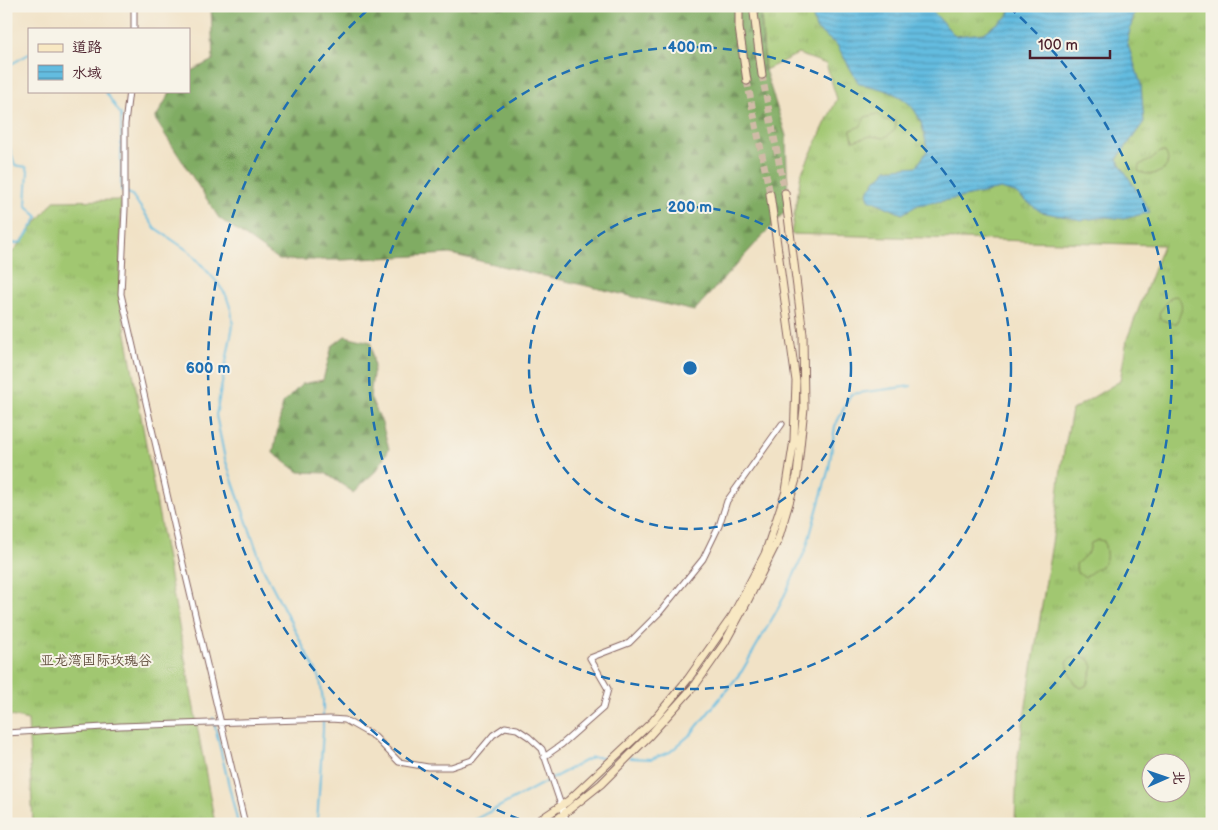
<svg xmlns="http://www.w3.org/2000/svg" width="1218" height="830" viewBox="0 0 1218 830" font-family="'Balsamiq Sans','LXGW WenKai TC',sans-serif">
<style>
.grass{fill:url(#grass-tufts);stroke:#76734e;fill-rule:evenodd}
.forest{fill:url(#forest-firs);stroke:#656647}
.pitch{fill:#a1c771;stroke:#76734e}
.water{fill:url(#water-rules);stroke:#566e86}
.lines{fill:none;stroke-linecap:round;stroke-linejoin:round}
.stream{stroke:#63bce0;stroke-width:2}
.secondary-tunnel{stroke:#d0bba7;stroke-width:7;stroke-dasharray:7 3.5;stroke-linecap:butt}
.minor-casing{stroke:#846361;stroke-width:7}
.tertiary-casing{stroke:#846361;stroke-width:8}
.secondary-casing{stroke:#846361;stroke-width:9}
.minor{stroke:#fff;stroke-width:5}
.tertiary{stroke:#fff;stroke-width:6}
.secondary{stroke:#f8e8c3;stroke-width:7}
.ring{fill:none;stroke:#1f6fb2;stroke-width:2.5;stroke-dasharray:9 6}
.labels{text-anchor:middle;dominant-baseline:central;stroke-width:4;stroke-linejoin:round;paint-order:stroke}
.park-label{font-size:14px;fill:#645140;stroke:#f7f3e8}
.centre{fill:#1f6fb2;stroke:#f7f3e8;stroke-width:2.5}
.ring-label{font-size:15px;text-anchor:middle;font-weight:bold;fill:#1f6fb2;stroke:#f7f3e8;stroke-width:4;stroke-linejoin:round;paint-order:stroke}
</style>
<defs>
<pattern id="grass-tufts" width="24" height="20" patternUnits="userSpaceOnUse" patternTransform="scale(1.25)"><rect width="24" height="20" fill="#a1c771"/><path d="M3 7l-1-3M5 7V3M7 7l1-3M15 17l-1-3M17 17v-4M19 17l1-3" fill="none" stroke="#8caa62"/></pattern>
<pattern id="forest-firs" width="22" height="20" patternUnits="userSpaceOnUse" patternTransform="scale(1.25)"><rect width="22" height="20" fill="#80ac63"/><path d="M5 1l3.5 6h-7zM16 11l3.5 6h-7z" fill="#6b8b52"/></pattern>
<pattern id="water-rules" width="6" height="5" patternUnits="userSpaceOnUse" patternTransform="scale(1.25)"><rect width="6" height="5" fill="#63bce0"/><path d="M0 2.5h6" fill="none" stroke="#5498b6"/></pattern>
</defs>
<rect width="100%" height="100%" fill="#f7f3e8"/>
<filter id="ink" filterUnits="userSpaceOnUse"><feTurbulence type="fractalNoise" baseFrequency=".02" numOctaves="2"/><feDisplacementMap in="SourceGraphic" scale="10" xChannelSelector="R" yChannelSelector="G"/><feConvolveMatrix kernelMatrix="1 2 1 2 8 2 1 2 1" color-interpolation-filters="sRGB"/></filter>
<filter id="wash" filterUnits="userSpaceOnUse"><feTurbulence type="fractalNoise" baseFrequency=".0096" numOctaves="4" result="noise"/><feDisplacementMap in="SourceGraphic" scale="20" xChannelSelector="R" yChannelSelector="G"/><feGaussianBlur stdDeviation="1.12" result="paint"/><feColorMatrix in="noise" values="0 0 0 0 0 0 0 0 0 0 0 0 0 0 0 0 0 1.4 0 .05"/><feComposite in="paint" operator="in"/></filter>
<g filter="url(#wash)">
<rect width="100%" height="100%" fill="#f1e2c6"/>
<path class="grass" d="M764,6h448v68l-4,10 4,22v718h-197l2,-62 38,-238 6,-57 11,-57 48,-29 7,-42 36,-94 -372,-11 10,-60 36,-75 -11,-35 -28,-10 -33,16 -4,-54zM1150,762h30v30h-30z
M121,200l-1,101 95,523h-182l-5,-104 -22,-5v-455l48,-59z"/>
<path class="forest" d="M211,6h553l-3,10 4,54 21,66 2,72 -94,103 -244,-57 -107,6h-64l-60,-42 -64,-99 16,-28h18v-19l24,-12z
M345,336l26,6 3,25 -4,30 11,23 8,29 -12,21 -24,22 -28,-19 -26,-1 -26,-19 10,-50 19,-19 21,-4 9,-34z"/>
<path class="pitch" d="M878,114l6,6 12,2 -1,8 -11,8 -13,-2 -18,5 -2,-11 10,-4 4,-9z
M1160,152h5c11,16 -11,28 -27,19l1,-6 12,-5z
M1176,296c10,7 4,17 1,27h-6l-11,-4 -1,-6 12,-16z
M1098,540l6,1c6,26 0,21 -19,36l-8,-4 -1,-9 13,-12 2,-9z
M1081,656l9,4 3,7 -6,18 -6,3c-10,-7 -12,-15 -14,-27l4,-3z"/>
<path class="water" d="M810,6h118l27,30 29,-3 24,-17 4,-10h124l-9,36 14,42 3,38 -27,37 33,53 -26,7 -18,-2 -24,3 -41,-8 -26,-19 -15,-4 -40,9 -42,7 -16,9 -33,-15 -2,-6 9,-14 8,-5 2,-5 31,-3 10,-15c-5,-47 -23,-59 -68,-67l-22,-39 -21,-16z"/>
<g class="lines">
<path class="stream" d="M36,29l5,-2 3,2
M59,29h6
M6,67l23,-13
M105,91l16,24v75l11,5 23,33 35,24 26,29 10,14 5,15 2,15 -17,90 9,44 38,109 57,111 3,22v29l-6,94
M6,136l9,29 11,2 2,4 -2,34 12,12 -16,25 -16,3
M213,718l25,106
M630,758l21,1 19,-7 21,-18 51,-63 38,-66 26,-56 23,-81 6,-42 16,-32 60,-8
M467,824l125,-67h18"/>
</g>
</g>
<g filter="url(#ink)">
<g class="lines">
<path class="secondary-tunnel" d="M762,75l23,118
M747,81l23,113"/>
<defs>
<path id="minor" d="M134,6v23
M129,91l-4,33v85l-4,85 63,274 61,256
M6,733l114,-7 210,-7 15,1 30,17 24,25 29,5h23l21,-7 21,-25 12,-8 12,2 12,8 13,12 19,56
M544,757l17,-12 42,-37 5,-19 -18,-31 39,-15 31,-31 43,-53 16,-33 8,-25 55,-77"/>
<path id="tertiary" d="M561,805l6,19"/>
<path id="secondary" d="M739,6v22l8,53
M755,6l-1,7 8,62
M534,824l34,-23 85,-80 35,-42 45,-64 32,-61 21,-63 8,-51 2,-59 -26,-187
M551,824l50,-40 49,-49 46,-51 28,-40 24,-44 30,-60 19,-64 7,-68 -1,-74 -18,-141"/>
</defs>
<use href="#minor" class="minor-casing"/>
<use href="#tertiary" class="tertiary-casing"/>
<use href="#secondary" class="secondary-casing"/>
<use href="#minor" class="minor"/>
<use href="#tertiary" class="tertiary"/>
<use href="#secondary" class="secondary"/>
</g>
</g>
<g class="ring">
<circle cx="690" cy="368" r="161"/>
<circle cx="690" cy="368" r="321"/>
<path d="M533 824A482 482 0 0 1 371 7M1009 7A482 482 0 0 1 847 824"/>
</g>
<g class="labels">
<g class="park-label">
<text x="96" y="660">亚龙湾国际玫瑰谷</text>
</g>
</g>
<circle cx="690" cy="368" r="8" class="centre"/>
<g class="ring-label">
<text x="690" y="52">400 m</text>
<text x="690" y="212">200 m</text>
<text x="208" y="373">600 m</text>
</g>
<rect width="1218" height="830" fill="none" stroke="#f7f3e8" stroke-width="25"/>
<rect x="28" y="28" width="162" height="65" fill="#f7f3e8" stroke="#b29e9c"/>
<rect x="38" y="44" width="25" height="8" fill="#f8e8c3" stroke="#b29e9c"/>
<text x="72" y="52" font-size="15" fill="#4a1f2b">道路</text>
<rect x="38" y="65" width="25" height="15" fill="url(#water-rules)" stroke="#b29e9c"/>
<text x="72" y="78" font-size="15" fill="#4a1f2b">水域</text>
<g transform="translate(1166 778) rotate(88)"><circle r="24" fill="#f7f3e8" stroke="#b29e9c"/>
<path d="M0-4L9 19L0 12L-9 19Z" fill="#1f6fb2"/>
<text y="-8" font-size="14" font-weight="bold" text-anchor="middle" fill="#4a1f2b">北</text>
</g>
<path d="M1030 50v8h80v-8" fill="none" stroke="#4a1f2b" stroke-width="2.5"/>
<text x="1038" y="50" font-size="15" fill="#4a1f2b" stroke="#f7f3e8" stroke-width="4" paint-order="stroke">100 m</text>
</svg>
